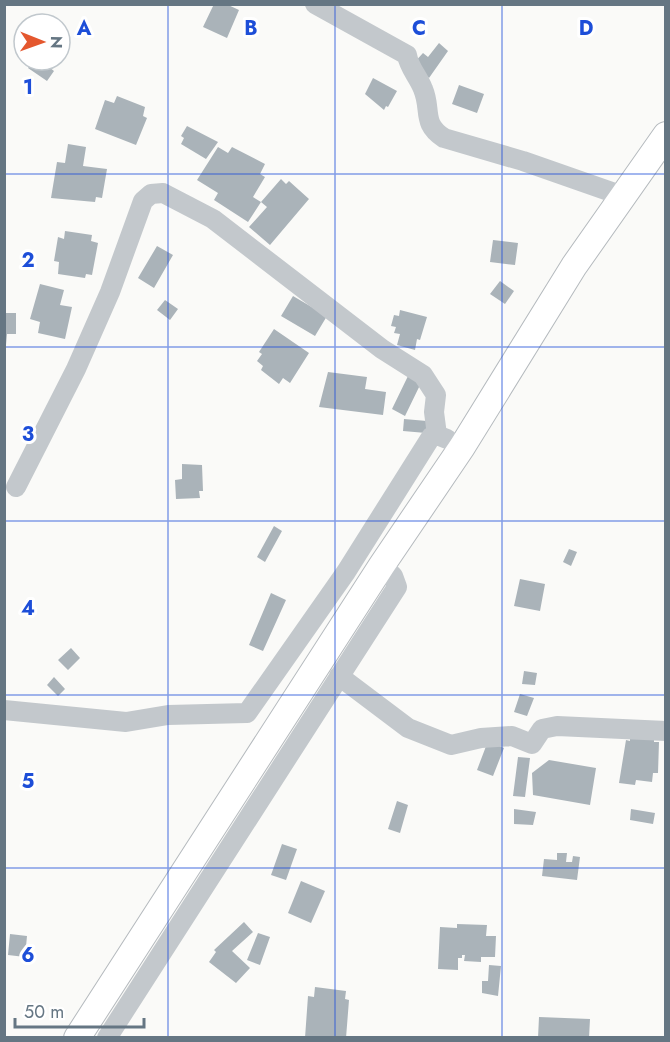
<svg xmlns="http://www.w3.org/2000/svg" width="670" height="1042" viewBox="0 0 670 1042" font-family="Jost,sans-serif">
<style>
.building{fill:#aab3b9}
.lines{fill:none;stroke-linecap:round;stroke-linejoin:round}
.major-casing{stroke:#b5babe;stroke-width:28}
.minor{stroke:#c3c8cc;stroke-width:20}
.major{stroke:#fff;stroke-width:26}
.grid{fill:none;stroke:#1d4ed8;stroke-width:1.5;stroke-opacity:0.55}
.grid-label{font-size:20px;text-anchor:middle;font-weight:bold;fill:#1d4ed8;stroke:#fff;stroke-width:6;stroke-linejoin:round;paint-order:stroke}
</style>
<rect width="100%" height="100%" fill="#fafaf8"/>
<path class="building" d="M214,4h12l13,6 -12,28 -24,-11z
M439,43l9,8 -19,27 -16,-14 10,-11 5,4z
M34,60h6l14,11 -7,10 -19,-13z
M373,78l24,13 -9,16 -2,-1 -2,4 -19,-16z
M459,85l25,9 -7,19 -25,-9z
M117,96l28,11 -2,9 4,2 -11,27 -41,-16 10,-29 9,3z
M187,126l31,16 -12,17 -25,-15 3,-6 -3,-2z
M68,144l18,3 -3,19 24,3 -5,29 -6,-1 -1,5 -44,-4 6,-36 8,1z
M218,147l10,6 4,-6 33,17 -5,10 5,3 -12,20 8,5 20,-23 5,5 3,-3 20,18 -39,46 -21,-18 18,-20 -6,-5 -13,20 -34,-22 4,-7 -21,-13z
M65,231l27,4 -1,6 7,2 -6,32 -6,-1 -1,4 -27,-4 1,-12 -5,-1 4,-24 6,2z
M493,240l25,3 -3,22 -25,-3z
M157,246l16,9 -19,33 -16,-10z
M500,281l14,10 -9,13 -15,-10z
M40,284l24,6 -4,15 12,2 -7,32 -27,-6 2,-11 -10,-3z
M293,296l34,20 -12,20 -34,-20z
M165,300l13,9 -8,11 -13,-10z
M400,310l27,7 -7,23 -3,-1 -2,11 -18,-5 3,-11 -6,-1 2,-6 -5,-1 3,-11 5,1z
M4,313h12v21h-9l-1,11z
M274,329l35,24 -19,30 -7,-5 -4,6 -18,-14 2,-4 -6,-5 5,-7 -3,-2z
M328,372l39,5 -2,12 21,3 -3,23 -64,-8z
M408,376l13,7 -16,33 -13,-7z
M404,419l23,2 -1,12 -23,-2z
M182,464l20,1 1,26h-4l1,7 -24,1 -1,-19 7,-1z
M274,526l8,5 -17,31 -8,-5z
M569,549l8,3 -6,14 -8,-4z
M520,579l25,5 -5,27 -26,-5z
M271,593l15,7 -23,51 -14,-6z
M71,648l9,10 -12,12 -10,-10z
M524,671l13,2 -2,12 -13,-1z
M54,677l11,12 -7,7 -11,-11z
M520,694l14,4 -7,18 -13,-4z
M630,736l24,1v5h5l-1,31h-5l-1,9 -16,-2 -1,5 -16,-2 7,-43 4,1z
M488,741l16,7 -11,28 -16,-6z
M518,757l12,1 -5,39 -12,-1z
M549,760l47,8 -6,37 -57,-10 -1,-22z
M397,801l11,4 -8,28 -12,-4z
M514,809l22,3 -3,13 -19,-1z
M631,809l24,4 -2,11 -23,-4z
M282,844l15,5 -11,31 -15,-5z
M557,853h10l-1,9h6l1,-6 7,1 -3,23 -35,-4 2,-17 13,1z
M301,881l24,10 -14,32 -23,-10z
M244,922l9,10 -21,19 18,17 -14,15 -27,-21 7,-10 -2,-2z
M457,924l30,1 -1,11h10l-1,21h-14v5l-17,-1 1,-6h-3v3h-4v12l-20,-1 2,-42 17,1z
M258,933l12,4 -10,28 -13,-5z
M10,934l17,2 -2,21 -17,-2z
M489,965l12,1 -3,30 -16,-3v-12h6z
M315,987l31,4 -1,8 4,1 -3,38h-41l3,-42 6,1z
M539,1017l51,2 -1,19h-51z"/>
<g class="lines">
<defs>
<path id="major" d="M77,1038l305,-473 80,-118 112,-181 92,-131"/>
</defs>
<use href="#major" class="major-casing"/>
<path class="minor" d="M315,4l92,51c2,13 11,21 16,34 9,21 -2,34 21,49l79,23 100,35
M16,487l60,-118 34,-77 33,-91 8,-7 12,-1 50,26 169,130 41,26 13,20 -2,17 3,23
M339,676l69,52 43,17 30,-7 31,-2 20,8 10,-15 15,-3 109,5
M4,710l122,12 42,-7 79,-2 99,-141 85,-135 6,-2 10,4
M107,1038l290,-451 -4,-11 -11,-11"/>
<use href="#major" class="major"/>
</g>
<path class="grid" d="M168,4v1034M335,4v1034M502,4v1034M4,174h662M4,347h662M4,521h662M4,695h662M4,868h662"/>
<g class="grid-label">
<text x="84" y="35">A</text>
<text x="251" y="35">B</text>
<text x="419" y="35">C</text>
<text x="586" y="35">D</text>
<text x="28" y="94">1</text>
<text x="28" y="267">2</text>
<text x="28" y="441">3</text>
<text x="28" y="615">4</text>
<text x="28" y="788">5</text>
<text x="28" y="962">6</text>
</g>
<rect width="670" height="1042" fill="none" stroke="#657683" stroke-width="12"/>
<g transform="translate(42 42) rotate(91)"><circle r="28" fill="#ffffff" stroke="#c1c8cd" stroke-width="1.5"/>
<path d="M0-4.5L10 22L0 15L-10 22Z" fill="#e4572e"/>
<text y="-9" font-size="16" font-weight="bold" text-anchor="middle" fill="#657683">N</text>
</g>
<path d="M15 1018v9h129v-9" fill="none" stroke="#657683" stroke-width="3"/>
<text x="24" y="1018" font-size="18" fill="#657683" stroke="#ffffff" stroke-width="4.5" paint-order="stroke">50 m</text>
</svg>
